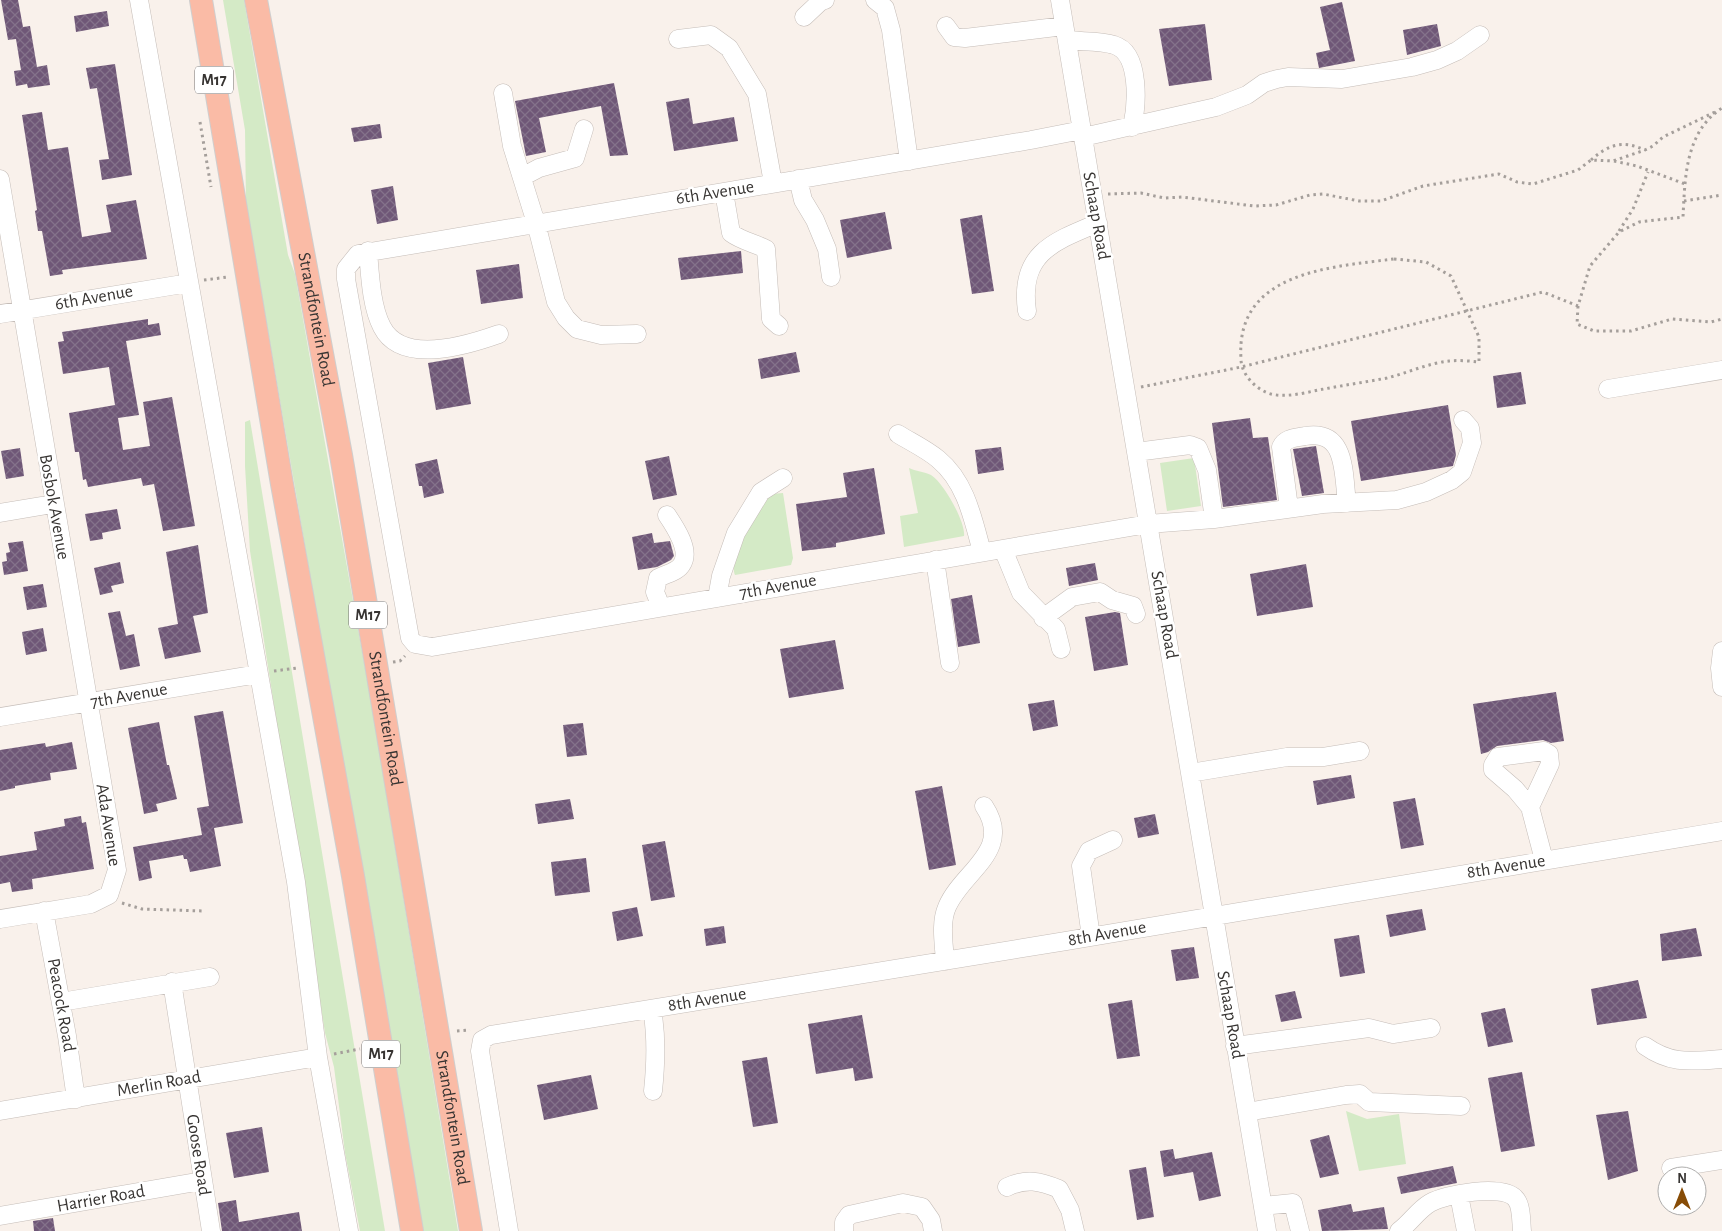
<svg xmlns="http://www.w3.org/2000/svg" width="1722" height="1231" viewBox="0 0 1722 1231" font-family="'Alegreya Sans',sans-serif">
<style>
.green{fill:#d4eac6}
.building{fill:url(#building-cross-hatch)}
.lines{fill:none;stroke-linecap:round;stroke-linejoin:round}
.minor-casing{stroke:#c5bdb8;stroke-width:19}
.major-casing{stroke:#cfcece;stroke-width:24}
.path{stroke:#a59f9b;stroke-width:3;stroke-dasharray:2.5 4;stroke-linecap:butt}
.minor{stroke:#fff;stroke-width:18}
.major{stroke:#fabba6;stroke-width:22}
.labels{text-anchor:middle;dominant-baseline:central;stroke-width:5;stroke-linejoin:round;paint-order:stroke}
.shield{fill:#fff;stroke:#737170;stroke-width:1}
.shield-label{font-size:16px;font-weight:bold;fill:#373432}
.street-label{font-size:18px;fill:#373432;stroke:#fff}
</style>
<defs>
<pattern id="building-cross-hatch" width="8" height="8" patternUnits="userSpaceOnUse" patternTransform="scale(1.25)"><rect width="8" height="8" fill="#6f5777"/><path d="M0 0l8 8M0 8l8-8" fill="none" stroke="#84728a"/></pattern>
</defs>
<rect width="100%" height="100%" fill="#f9f1eb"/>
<path class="green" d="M223,0h21l44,255 7,19 78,439 85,518h-35l-177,-1028 -1,-73z
M250,420l135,811h-25l-15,-78 -11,-86 -9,-34 -75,-482 -5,-85v-44z
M1194,458l7,48 -34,5 -7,-48z
M909,468c6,3 16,4 22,7 13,8 35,48 33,61l-60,11 -4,-31 18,-3z
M783,493l10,65 -2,7 -56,10c-8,-20 24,-64 36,-81z
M1346,1111l21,8 32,-5 7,50 -47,7z"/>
<path class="building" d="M1,0h17l5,27 7,-1 7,41 10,-2 3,20 -22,3 -1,-4 -11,2 -2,-15 7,-1 -5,-31 -8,1z
M1342,2l13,59 -36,7 -3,-15 14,-3 -10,-43z
M107,11l2,15 -33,6 -2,-16z
M1205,24l7,56 -43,6 -10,-57z
M1437,24l4,22 -34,9 -4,-25z
M115,64l17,111 -30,5 -3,-20 10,-1 -12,-71 -7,1 -4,-21z
M614,83l14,72 -18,1 -9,-50 -62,12 7,34 -20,4 -11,-55z
M689,98l4,26 41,-7 4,24 -64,10 -8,-49z
M42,112l6,38 20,-3 14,90 29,-5 -5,-27 30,-5 11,59 -85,11 1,4 -13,2 -8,-45h-4l-3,-20 2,-1 -15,-95z
M380,124l2,14 -28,4 -3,-14z
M393,186l5,34 -21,4 -6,-34z
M885,212l7,37 -45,9 -7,-38z
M982,215l12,76 -22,3 -12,-75z
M741,251l2,22 -62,7 -3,-22z
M519,264l4,34 -42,6 -5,-34z
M148,319v6l11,-2 2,12 -35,6 13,74 -21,3 5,32 27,-4 -7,-44 29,-5 23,129 -32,5 -9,-47 -11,2 -2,-8 -53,9 -2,-8 -3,1 -4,-28h-4l-6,-39 46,-8 -6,-38 -46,7 -5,-32 6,-1 -2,-9z
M796,352l4,20 -39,7 -3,-20z
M463,357l8,47 -35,6 -8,-47z
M1521,372l5,32 -29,4 -4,-32z
M1448,405l8,50 -3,11 -92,15 -10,-60z
M1250,418l3,20 15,-1 9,63 -54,7 -11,-84z
M1316,446l8,47 -22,3 -9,-47z
M1001,447l3,23 -26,4 -3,-24z
M20,448l4,28 -18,3 -5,-28z
M669,456l8,39 -24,5 -8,-39z
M437,459l7,34 -20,5 -2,-12h-3l-4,-22z
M874,468l11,66 -49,9v4l-34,4 -6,-47 51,-7 -4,-24z
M117,509l4,20 -19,4 1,6 -13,2 -5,-27z
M652,533l2,10 16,-2 4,15 -3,4 -14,7 -19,3 -6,-33z
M23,541l5,30 -24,4 -2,-13 5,-1 -1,-8 4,-1 -2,-9z
M198,545l10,68 -15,3 8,36 -36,7 -7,-31 20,-4 -12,-72z
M120,562l4,21 -13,3 2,6 -13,3 -6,-27z
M1095,563l3,17 -29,6 -3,-18z
M1306,564l7,43 -56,9 -7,-42z
M43,584l4,23 -20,3 -4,-23z
M972,595l8,48 -22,4 -7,-48z
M120,611l6,25 8,-2 6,32 -20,4 -12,-57z
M1115,612l5,1 8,52 -34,6 -9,-54z
M43,628l4,23 -21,4 -4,-23z
M835,640l9,49 -55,9 -9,-49z
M1556,692l8,49 -13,2 -8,-3 -46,6 -9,6 -7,2 -8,-50z
M1054,700l4,26 -25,5 -5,-27z
M223,711l20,112 -29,5 7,38 -31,6 -3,-13h-3l-1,-4 -34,6 3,17 -13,3 -6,-34 69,-12 -5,-27 12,-2 -15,-90z
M159,722l8,43h2l8,34 -21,5 2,7 -14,3 -16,-86z
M583,723l4,32 -20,2 -4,-32z
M72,742l5,27 -27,4 1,7 -36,6v2l-15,3v-41l45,-7 1,4z
M1351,775l4,23 -38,7 -4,-24z
M942,786l14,79 -27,5 -14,-79z
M1415,798l9,47 -23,4 -8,-47z
M570,799l4,20 -36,5 -3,-20z
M1155,814l4,20 -21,4 -4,-20z
M81,816l1,7 4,-1 8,47 -62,10 1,10 -21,3 -2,-10 -10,2v-28l37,-6 -3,-18 31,-6 -1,-7z
M665,841l10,56 -24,4 -9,-56z
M586,858l4,34 -35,4 -4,-34z
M637,907l6,29 -26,5 -5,-29z
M1422,909l4,21 -36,7 -4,-22z
M724,926l2,17 -20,3 -2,-17z
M1696,928l6,28 -40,5 -2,-27z
M1359,935l6,38 -25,4 -6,-38z
M1194,947l5,31 -23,3 -5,-31z
M1638,980l9,38 -50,7 -6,-36z
M1295,991l7,27 -21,4 -6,-27z
M1132,1000l8,56 -23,3 -9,-55z
M1505,1008l8,34 -25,5 -7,-34z
M862,1015l11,63 -18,3 -2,-13 -37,6 -8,-50z
M767,1057l11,66 -25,4 -11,-66z
M1522,1072l13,74 -34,6 -13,-74z
M591,1075l7,34 -54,11 -7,-35z
M1628,1111l10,60 -30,9 -12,-65z
M262,1127l7,45 -35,6 -8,-45z
M1329,1135l10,39 -19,4 -10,-38z
M1173,1149l2,10 37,-7 9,44 -22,5 -6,-29 -29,5 -4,-26z
M1453,1166l4,17 -56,11 -4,-17z
M1146,1167l8,50 -17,3 -8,-50z
M236,1200l3,22 60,-10 3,19h-80l-4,-28z
M1351,1204l2,8 31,-5 4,22 -66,2 -4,-21z
M53,1218l2,13h-21l-1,-10z"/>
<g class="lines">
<defs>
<path id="minor" d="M139,0l157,882 22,175 31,174
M875,0l10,8 6,22 18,131
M1060,0l207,1231
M804,17l17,-16 4,-1
M946,26l8,11 11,1 99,-12
M678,39l33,-4 18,13 28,46 16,89
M1067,40c14,2 33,0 47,5 27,8 23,61 18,82
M503,93l9,53 24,77 20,79 10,16 11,11 24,6 36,-1
M1082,130l-51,10 -673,114 -12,15v10l64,359 5,6 17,3 716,-123 66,-5 109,-15 74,-4 29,-8 26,-12 10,-8 10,-29 -2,-15 -7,-8
M1083,137l133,-30 31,-12 17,-12 13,-4 11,-2 54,2 70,-12 25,-7 20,-9 23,-16
M522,177l17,-9 36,-10 9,-29
M0,179l117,691 -8,25 -18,9 -91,15
M798,179l5,21 12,20 12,29 4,28
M724,192l7,41c11,8 23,10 35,16l5,70 8,7
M368,251c2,23 3,55 14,76 20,39 86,18 117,7
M1027,311c-8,-57 25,-69 71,-88
M0,314l189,-31
M1608,389l114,-19
M898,434c13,8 28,15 40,25 28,23 35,60 44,93
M1136,452l54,-7 8,3 9,22 7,49
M1289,508l-8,-61c4,-9 14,-9 24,-11 42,-7 38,37 42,67
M0,513l53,-9
M1003,549l18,44 35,36 5,20
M935,560l15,103
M717,598l4,-22 15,-43 25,-41 22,-14
M661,607l-6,-15 3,-14c7,-4 20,-6 24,-14 9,-14 -7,-37 -15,-49
M1043,618l29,-21 28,-5 12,8 21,6 3,8
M1722,651l-2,17 2,19
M0,717l258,-43
M1190,773l97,-16h36l37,-6
M1530,807l20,-43 -1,-10 -5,-3 -46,6 -5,8v5l22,19 15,18 14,53
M44,911l23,125 9,63
M1091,937l-10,-71 8,-15 24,-11
M945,961c-1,-17 -5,-38 2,-54 15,-36 67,-56 37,-101
M172,982l39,249
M61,1002l149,-25
M652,1009c5,28 4,54 1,82
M1235,1046l134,-18 24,6 38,-6
M1645,1046c27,19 46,15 77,13
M0,1111l318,-54
M1247,1112l99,-17 14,-1 9,8 92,4
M1671,1168l51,-8
M1007,1187c19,-9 33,-6 52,2l11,21 5,21
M1459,1195l7,36
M1263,1206l30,-3 7,28
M0,1216l202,-35
M509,1231l-29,-180 2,-11 9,-5 575,-94 656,-110
M844,1231v-9l5,-7 54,-12 19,4 9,13 2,11
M1399,1231c11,-8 19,-21 31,-28 15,-9 72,-19 85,-5 7,7 6,24 7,33"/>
<g id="major">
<path d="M201,0l81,484 71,392 59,355"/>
<path id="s1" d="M256,0l85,455 130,776"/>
</g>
</defs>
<use href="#minor" class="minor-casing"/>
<use href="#major" class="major-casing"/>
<path class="path" d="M200,122l11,65
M1591,160c18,-16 32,-20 54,-10
M1614,161l23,5 48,18
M1108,194l33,-1 23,5 18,-1 72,9 22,-1 34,-10 13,-1 36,7h22l42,-15 76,-12 18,8 16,2 45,-14 13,-10 22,1 32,-11 8,-4 10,-9 52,-25
M1684,201l38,-6
M1619,231l14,-22 15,-37
M1394,259l32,3 25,14 28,61v25c-9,-1 -20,-2 -30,-1 -20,2 -42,12 -62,17 -21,4 -42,7 -63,11 -17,3 -36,9 -53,5 -15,-4 -30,-20 -30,-35 -6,-87 89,-92 153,-100z
M204,280l24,-3
M1578,306l-1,18 17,7h37l41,-12 39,3 11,-3
M1141,387l100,-20 302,-75 35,14 12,-40 29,-34 20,-10 44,-5c2,-39 2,-85 39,-109
M393,662l7,-1 5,-5
M274,671l23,-3
M122,903l20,6 61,2
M457,1031l13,-1
M334,1054l26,-5"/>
<use href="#minor" class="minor"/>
<use href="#major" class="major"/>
</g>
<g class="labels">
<g class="shield">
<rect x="195" y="66.5" width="38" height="27" rx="4"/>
<rect x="349" y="601.5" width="38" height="27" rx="4"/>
<rect x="362" y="1040.5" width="38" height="27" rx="4"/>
</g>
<g class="shield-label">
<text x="214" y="80">M17</text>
<text x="368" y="615">M17</text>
<text x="381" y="1054">M17</text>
</g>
<g class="street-label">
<text transform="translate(715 193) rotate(-9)">6th Avenue</text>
<text transform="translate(1096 216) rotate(80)">Schaap Road</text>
<text transform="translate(94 298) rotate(-10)">6th Avenue</text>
<text stroke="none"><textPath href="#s1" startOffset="325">Strandfontein Road</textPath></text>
<text transform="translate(54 507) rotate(80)">Bosbok Avenue</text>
<text transform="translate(778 587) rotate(-10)">7th Avenue</text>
<text transform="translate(1164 615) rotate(80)">Schaap Road</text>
<text transform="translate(129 696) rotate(-10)">7th Avenue</text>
<text stroke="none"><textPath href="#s1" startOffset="730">Strandfontein Road</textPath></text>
<text transform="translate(108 825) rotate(81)">Ada Avenue</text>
<text transform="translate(1506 867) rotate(-9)">8th Avenue</text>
<text transform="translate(1107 934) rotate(-10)">8th Avenue</text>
<text transform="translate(707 1000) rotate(-9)">8th Avenue</text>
<text transform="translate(61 1005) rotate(80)">Peacock Road</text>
<text transform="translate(1230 1015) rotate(80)">Schaap Road</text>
<text transform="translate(159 1084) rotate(-10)">Merlin Road</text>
<text stroke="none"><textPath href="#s1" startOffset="1135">Strandfontein Road</textPath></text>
<text transform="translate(198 1155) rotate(81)">Goose Road</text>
<text transform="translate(101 1199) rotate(-10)">Harrier Road</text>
</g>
</g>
<g transform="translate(1682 1191)"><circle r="24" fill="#ffffff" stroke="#afaead"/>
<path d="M0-4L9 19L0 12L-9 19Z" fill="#874c06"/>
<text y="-8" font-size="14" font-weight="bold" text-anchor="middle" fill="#373432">N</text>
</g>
</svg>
